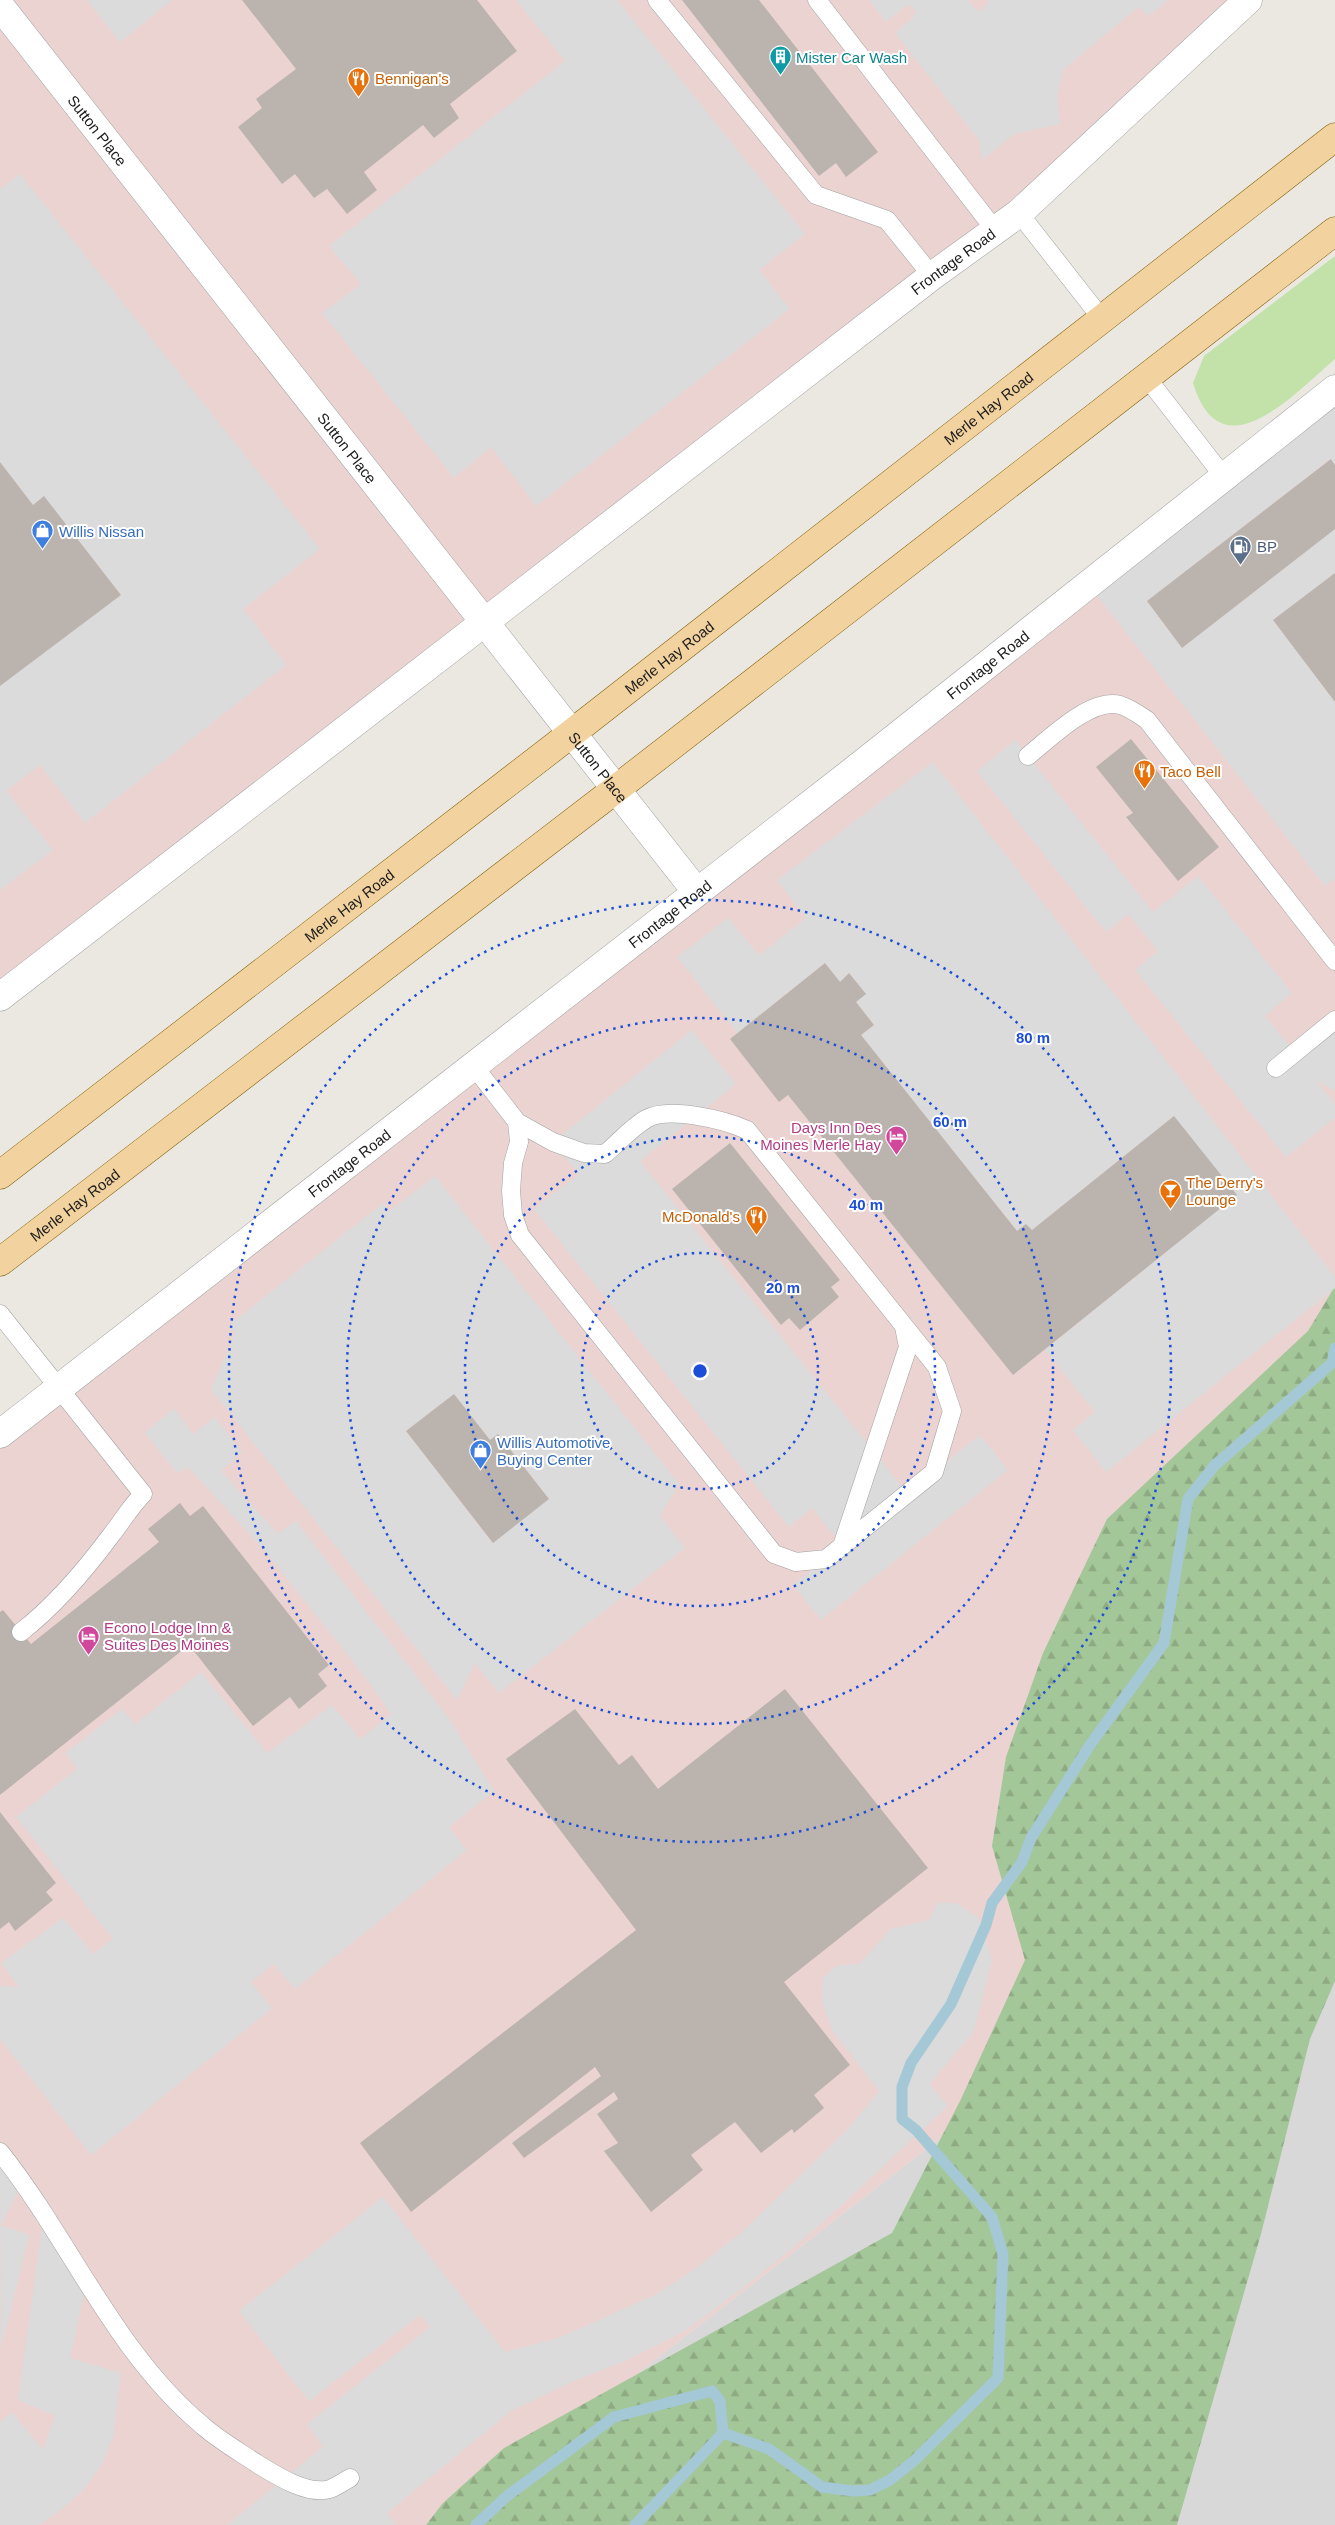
<svg xmlns="http://www.w3.org/2000/svg" width="1335" height="2525" viewBox="0 0 1335 2525" font-family="Arial,sans-serif">
<style>
.residential{fill:#d9d8d8}
.commercial{fill:#ebd3d1}
.grass{fill:#c2e2aa}
.forest{fill:url(#forest-firs)}
.parking{fill:#dbdbdb;fill-rule:evenodd}
.lines{fill:none;stroke-linecap:round;stroke-linejoin:round}
.stream{stroke:#a4c8d6;stroke-width:11}
.building{fill:#bbb4ae}
.service-casing{stroke:#a2a2a2;stroke-width:19}
.minor-casing{stroke:#a2a2a2;stroke-width:29}
.primary-casing{stroke:#84630d;stroke-width:29}
.service{stroke:#fff;stroke-width:18}
.minor{stroke:#fff;stroke-width:28}
.primary{stroke:#f2d39f;stroke-width:28}
.ring{fill:none;stroke:#1d4ed8;stroke-width:2.5;stroke-dasharray:2.5 5}
.labels{text-anchor:middle;dominant-baseline:central;stroke-width:4;stroke-linejoin:round;paint-order:stroke}
.culture-label{font-size:15px;fill:#0d838f;stroke:#fff;text-anchor:start}
.food-label{font-size:15px;fill:#c56008;stroke:#fff;text-anchor:start}
.street-label{font-size:15px;fill:#1b1b1b;stroke:#fff}
.shop-label{font-size:15px;fill:#366cbe;stroke:#fff;text-anchor:start}
.service-label{font-size:15px;fill:#4e5e75;stroke:#fff;text-anchor:start}
.hotel-label{font-size:15px;fill:#b23c85;stroke:#fff;text-anchor:end}
.centre{fill:#1d4ed8;stroke:#fff;stroke-width:2.5}
.ring-label{font-size:15px;text-anchor:middle;font-weight:bold;fill:#1d4ed8;stroke:#fff;stroke-width:4;stroke-linejoin:round;paint-order:stroke}
</style>
<defs>
<pattern id="forest-firs" width="22" height="20" patternUnits="userSpaceOnUse" patternTransform="scale(1.25)"><rect width="22" height="20" fill="#a4c799"/><path d="M5 1l3.5 6h-7zM16 11l3.5 6h-7z" fill="#8daa83"/></pattern>
</defs>
<rect width="100%" height="100%" fill="#ebe8e1"/>
<path class="residential" d="M1335,1831v694h-892z"/>
<path class="commercial" d="M0,0h1248l-229,213 -1019,783z
M1335,389v1442l-892,694h-443v-1091z"/>
<path class="grass" d="M1335,256v103c-41,35 -114,116 -142,24l11,-27z"/>
<path class="forest" d="M1335,1286v695l-25,58 -49,195 -84,291h-751l17,-22 61,-55 388,-215 69,-134 64,-139 -33,-114 14,-89 37,-104 64,-134 201,-188z"/>
<path class="parking" d="M87,0h83l1,1 -51,41z
M516,0h101l188,234 -46,36 31,39 -254,197 -45,-59 -37,31 -132,-165 39,-29 -32,-38 236,-185z
M869,0h99l7,9 5,2 8,-7v-4h180l-20,16 -10,-9 -75,63 -6,27 3,27 -46,10 -32,26 -3,-20 -84,-107 17,-14 4,-7 -4,-5 -6,-1 -20,16z
M20,174l300,375 -77,60 43,56 -201,158 -45,-58 -34,26 47,59 -53,40v-204l121,-91 -77,-99 -11,9 -33,-43v-273z
M1335,398v67l-5,-6 -183,142 35,47 153,-119v44l-62,47 62,82v177l-10,7 -237,-302z
M1015,740l138,172 45,-36 94,117 -27,23 30,37 40,-33v71l-19,-10 19,23v14l-49,39 -151,-187 23,-19 -30,-37 -22,18 -129,-161z
M933,762l402,515v11l-229,184 -33,-42 22,-18 -50,-62 191,-155 -62,-79 -142,114 -15,1 -156,-196 13,-10 -18,-23 10,-8 -16,-20 -10,8 -15,-19 -88,70 -60,-76 51,-39 31,37 47,-37 -29,-38z
M692,1030l44,54 -96,77 267,332 73,-58 28,35 -187,150 -28,-35 49,-40 -30,-37 -23,19 -255,-318 45,-35 -26,-32z
M435,1176l244,308 -19,32 25,32 -186,145 -24,-30 -18,37 -246,-311 24,-55 -7,-8 155,-123 7,8zM454,1394l36,46 9,-6 50,65 -57,44 -86,-112z
M174,1408l19,26 22,-17 27,35 -21,19 57,63 18,-13 152,196 46,74 -45,36 18,23 -172,139 -21,-25 -23,18 21,26 -181,147 -91,-116v-53l19,1 -18,-24 62,-45 30,36 20,-15 -97,-122 61,-48 -11,-16 56,-44 13,15 66,-52 66,81 65,-48 28,34 31,-25 -32,-45 -95,-119 -76,-83 -11,6 -32,-40z
M937,1903h19l23,15 13,42 -18,71 -44,53 18,22 -129,120 -71,58 -60,45 -63,32 -56,22 -58,28 -124,102 9,12h-169l96,-78 -16,-23 123,-97 -10,-12 -111,86 -70,-90 144,-114 122,155 53,-14 97,-43 40,-26 47,-37 106,-103 31,-38 -47,-61 -10,-28 1,-25 15,-12 21,-1 32,-35 38,-9z
M0,2152l23,29 -22,44 28,10 -28,114z
M44,2213l43,67 -17,78 51,15 -8,65 -12,28 -18,24 -22,20 -22,15h-39v-103l12,-10 31,38 12,-34 -37,-16z"/>
<g class="lines">
<path class="stream" d="M723,2433l46,16 53,38 31,4 17,-1 20,-10 25,-20 83,-82 5,-124 -11,-37 -76,-87 -14,-11v-32l9,-24 40,-59 35,-79 6,-22 30,-41 9,-24 59,-93 74,-102 24,-144 26,-33 118,-103 3,-15
M476,2525l31,-29 107,-79 98,-26 8,10 3,32 -88,92"/>
</g>
<path class="building" d="M242,0h235l40,51 -67,53 9,14 -25,20 -11,-13 -59,47 13,18 -30,24 -20,-25 -13,9 -19,-24 -13,10 -44,-57 24,-19 -6,-9 40,-30z
M682,0h77l119,152 -32,25 -10,-14 -17,13z
M1331,459l4,6v64l-153,119 -35,-47z
M0,462l33,43 11,-9 77,99 -121,91z
M1335,573v129l-62,-82z
M1131,739l88,108 -41,34 -52,-64 7,-4 -37,-46z
M825,963l15,19 9,-9 17,21 -10,8 18,23 -13,10 156,196 9,-7 6,6 142,-114 63,79 -224,180 -225,-280 -9,7 -49,-63z
M730,1143l110,137 -9,7 8,10 -39,33 -11,-12 -8,7 -109,-136z
M454,1394l36,46 8,-6 51,65 -56,44 -87,-112z
M180,1503l10,13 13,-10 126,159 -11,9 9,12 -28,23 -9,-12 -37,29 -64,-81 -189,150v-183l3,-2 28,34 128,-102 -11,-13z
M785,1689l143,179 -144,114 66,83 -36,30 10,13 -30,25 -2,-4 -31,24 -26,-31 -44,33 12,15 -52,42 -47,-61 14,-8 -21,-29 21,-15 -4,-7 -90,66 -12,-15 89,-67 -6,-9 -184,145 -51,-69 276,-213 -130,-171 69,-50 44,56 13,-10 26,34z
M0,1812l56,71 -10,9 7,8 -38,31 -6,-9 -9,7z"/>
<g class="lines">
<defs>
<path id="service" d="M657,0l159,195 71,25 45,56
M817,0l178,230
M1019,213l83,106
M1147,378l77,99
M1028,756c21,-17 63,-59 92,-51 10,3 18,9 27,15l188,241
M473,1065l44,57 36,20 31,11 21,1c13,-11 26,-26 41,-35 23,-13 79,1 101,11l190,237 15,44 -18,61 -108,87 -30,3 -22,-8 -254,-319 -7,-20 -2,-24 2,-28 6,-21 -2,-20
M1276,1068l59,-48
M0,1314l143,180c-12,12 -20,26 -31,40 -26,35 -56,71 -91,98
M842,1546l66,-199 -4,-20
M0,2152c70,88 115,201 203,274 16,14 35,25 53,37 18,11 51,33 74,26 6,-2 13,-7 20,-11"/>
<g id="minor">
<path id="s1" d="M0,6l696,885"/>
<path id="s2" d="M0,997l932,-721 87,-63 229,-213"/>
<path id="s3" d="M0,1434l848,-659 487,-386"/>
</g>
<g id="primary">
<path id="s4" d="M0,1175l572,-442 763,-596"/>
<path id="s5" d="M0,1262l616,-473 719,-558"/>
</g>
</defs>
<use href="#service" class="service-casing"/>
<use href="#minor" class="minor-casing"/>
<use href="#primary" class="primary-casing"/>
<use href="#service" class="service"/>
<use href="#minor" class="minor"/>
<use href="#primary" class="primary"/>
</g>
<g class="ring">
<circle cx="700" cy="1371" r="118"/>
<circle cx="700" cy="1371" r="235"/>
<circle cx="700" cy="1371" r="353"/>
<circle cx="700" cy="1371" r="471"/>
</g>
<defs>
<symbol id="building-pin" viewBox="-11 -11 22 30"><path d="M0 17L-7.5 6A9.5 9.5 0 1 1 7.5 6Z" fill="#0f9aa8" stroke="#fff"/><path d="M-4-6H4V6H1V3H-1V6H-4ZM-2.5-4.3h1.7v1.8h-1.7ZM.8-4.3h1.7v1.8H.8ZM-2.5-1h1.7V.8h-1.7ZM.8-1h1.7V.8H.8Z" fill="#fff"/></symbol>
<symbol id="restaurant-pin" viewBox="-11 -11 22 30"><path d="M0 17L-7.5 6A9.5 9.5 0 1 1 7.5 6Z" fill="#e8710a" stroke="#fff"/><path d="M-5-6h1v4h1v-4h1v4h1v-4h1v5L-1.5 .5V6h-2V.5L-5-1ZM5-6V6H3V1.5H1.5Q1.5-4 5-6Z" fill="#fff"/></symbol>
<symbol id="shop-pin" viewBox="-11 -11 22 30"><path d="M0 17L-7.5 6A9.5 9.5 0 1 1 7.5 6Z" fill="#3f7fe0" stroke="#fff"/><path d="M-5-2.5h2.3a2.7 3.5 0 0 1 5.4 0H5L5.5 6h-11ZM-1.5-2.5h3a1.5 2.3 0 0 0-3 0Z" fill="#fff"/></symbol>
<symbol id="fuel-pin" viewBox="-11 -11 22 30"><path d="M0 17L-7.5 6A9.5 9.5 0 1 1 7.5 6Z" fill="#5c6f8a" stroke="#fff"/><path d="M-5.5-6h7V0h2V4h1.3V-2.5L3-4.5l.8-.8L6-3V5H2.5V1h-1V6h-7ZM-4.2-4.7v3.2H.2V-4.7Z" fill="#fff"/></symbol>
<symbol id="hotel-pin" viewBox="-11 -11 22 30"><path d="M0 17L-7.5 6A9.5 9.5 0 1 1 7.5 6Z" fill="#d1479c" stroke="#fff"/><path d="M-6-4.5h1.5V1H6V5H4.5V3h-9V5H-6ZM-4 0a1.8 1.8 0 1 1 3.6 0ZM.5 0V-2.5h3Q6-2.5 6 0Z" fill="#fff"/></symbol>
<symbol id="bar-pin" viewBox="-11 -11 22 30"><path d="M0 17L-7.5 6A9.5 9.5 0 1 1 7.5 6Z" fill="#e8710a" stroke="#fff"/><path d="M-6-5H6L.8 .8V4.5H3.5V6h-7V4.5H-.8V.8Z" fill="#fff"/></symbol>
</defs>
<g fill-rule="evenodd">
<use href="#building-pin" x="768" y="44" width="25" height="34"/>
<use href="#restaurant-pin" x="346" y="66" width="25" height="34"/>
<use href="#shop-pin" x="30" y="518" width="25" height="34"/>
<use href="#fuel-pin" x="1228" y="534" width="25" height="34"/>
<use href="#restaurant-pin" x="1132" y="758" width="25" height="34"/>
<use href="#hotel-pin" x="884" y="1124" width="25" height="34"/>
<use href="#bar-pin" x="1158" y="1178" width="25" height="34"/>
<use href="#restaurant-pin" x="744" y="1204" width="25" height="34"/>
<use href="#shop-pin" x="468" y="1438" width="25" height="34"/>
<use href="#hotel-pin" x="76" y="1624" width="25" height="34"/>
</g>
<g class="labels">
<g class="culture-label">
<text x="796" y="57">Mister Car Wash</text>
</g>
<g class="food-label">
<text x="375" y="78">Bennigan's</text>
<text x="1160" y="771">Taco Bell</text>
<text x="1186" y="1182">The Derry's<tspan x="1186" dy="17">Lounge</tspan></text>
<text x="740" y="1216" text-anchor="end">McDonald's</text>
</g>
<g class="street-label">
<text stroke="none"><textPath href="#s1" startOffset="158">Sutton Place</textPath></text>
<text stroke="none"><textPath href="#s2" startOffset="1204">Frontage Road</textPath></text>
<text stroke="none"><textPath href="#s4" startOffset="1251">Merle Hay Road</textPath></text>
<text stroke="none"><textPath href="#s1" startOffset="562">Sutton Place</textPath></text>
<text stroke="none"><textPath href="#s4" startOffset="846">Merle Hay Road</textPath></text>
<text stroke="none"><textPath href="#s3" startOffset="1252">Frontage Road</textPath></text>
<text stroke="none"><textPath href="#s1" startOffset="968">Sutton Place</textPath></text>
<text stroke="none"><textPath href="#s4" startOffset="441">Merle Hay Road</textPath></text>
<text stroke="none"><textPath href="#s3" startOffset="848">Frontage Road</textPath></text>
<text stroke="none"><textPath href="#s3" startOffset="442">Frontage Road</textPath></text>
<text stroke="none"><textPath href="#s5" startOffset="94">Merle Hay Road</textPath></text>
</g>
<g class="shop-label">
<text x="59" y="531">Willis Nissan</text>
<text x="497" y="1442">Willis Automotive<tspan x="497" dy="17">Buying Center</tspan></text>
</g>
<g class="service-label">
<text x="1257" y="546">BP</text>
</g>
<g class="hotel-label">
<text x="881" y="1127">Days Inn Des<tspan x="881" dy="17">Moines Merle Hay</tspan></text>
<text x="104" y="1627" text-anchor="start">Econo Lodge Inn &amp;<tspan x="104" dy="17">Suites Des Moines</tspan></text>
</g>
</g>
<circle cx="700" cy="1371" r="8" class="centre"/>
<g class="ring-label">
<text x="1033" y="1043">80 m</text>
<text x="950" y="1127">60 m</text>
<text x="866" y="1210">40 m</text>
<text x="783" y="1293">20 m</text>
</g>
</svg>
